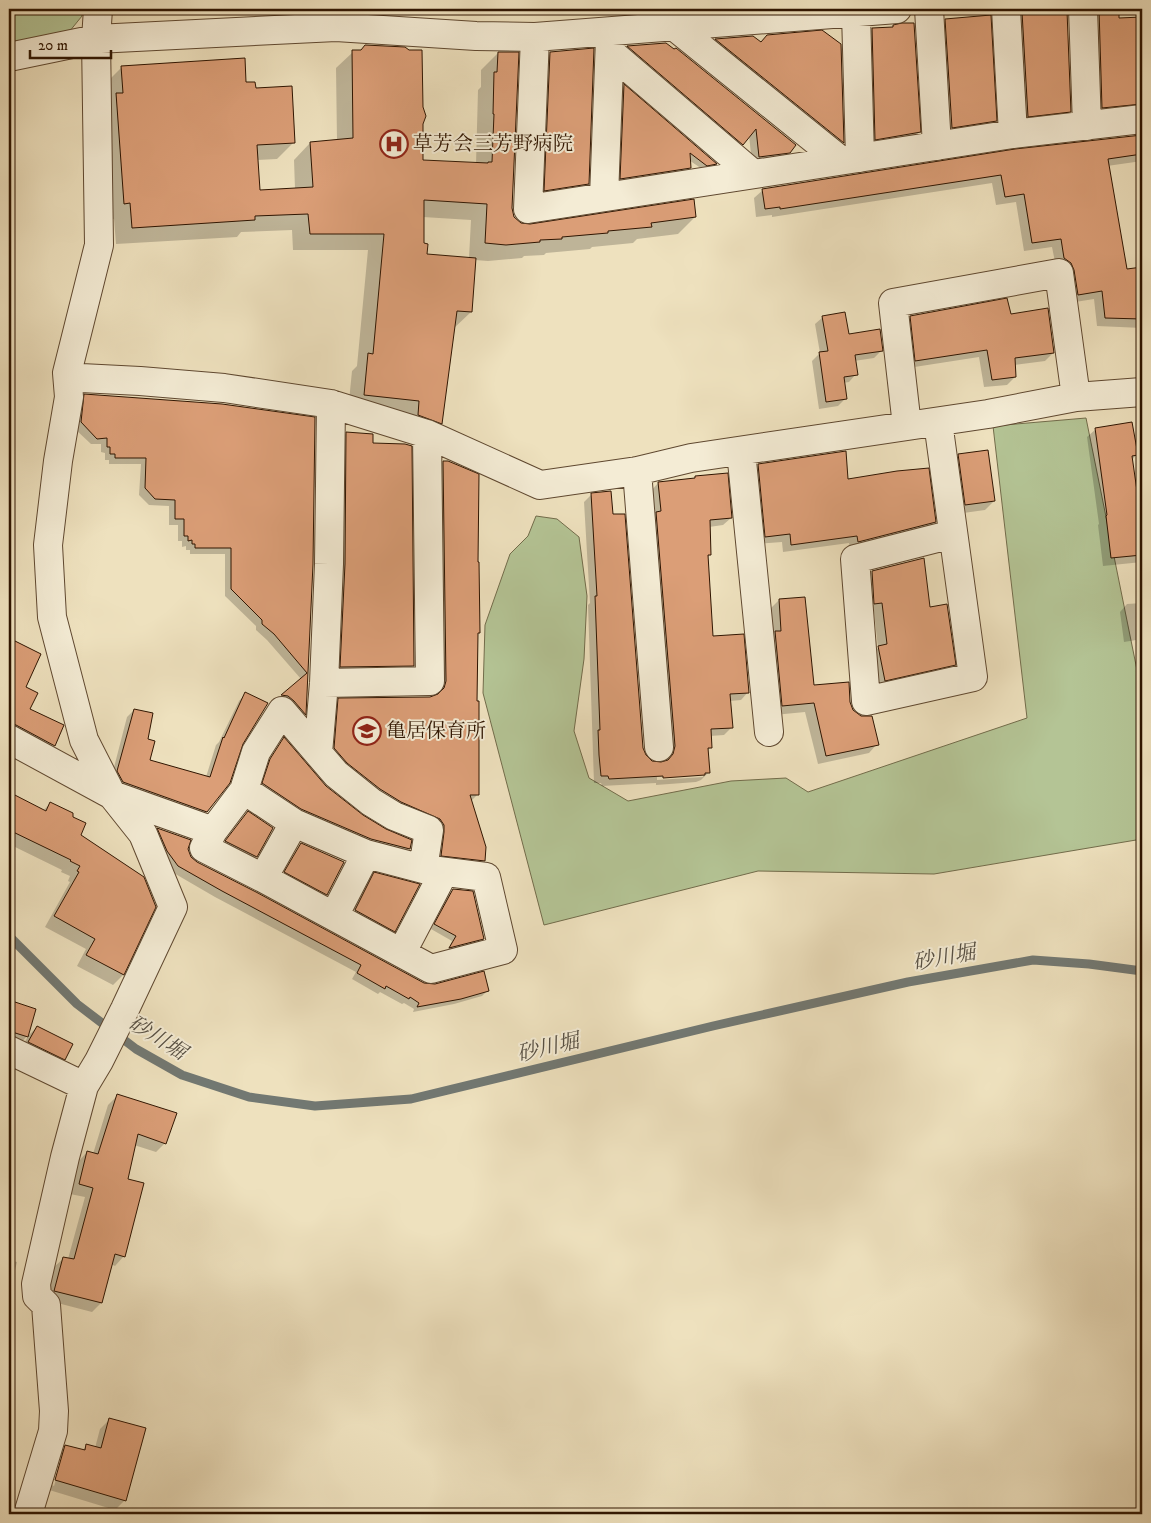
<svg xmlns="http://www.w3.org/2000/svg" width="1151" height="1523" viewBox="0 0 1151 1523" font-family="'IM FELL DW Pica','Noto Serif JP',serif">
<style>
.green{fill:#b4c495;stroke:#726c4b}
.shadow{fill:#0003;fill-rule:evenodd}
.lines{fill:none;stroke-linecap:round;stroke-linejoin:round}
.stream{stroke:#727872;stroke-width:9}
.building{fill:#db9e77;stroke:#2f1501}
.street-casing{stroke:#5f4830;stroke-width:30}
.street{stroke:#f4ecd5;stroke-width:28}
.labels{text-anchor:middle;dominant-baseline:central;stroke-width:4;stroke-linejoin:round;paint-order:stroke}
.poi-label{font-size:20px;fill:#2f1501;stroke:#f4ecd5;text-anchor:start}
.water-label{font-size:21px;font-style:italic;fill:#564f43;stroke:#f4ecd5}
</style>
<rect width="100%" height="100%" fill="#eee1be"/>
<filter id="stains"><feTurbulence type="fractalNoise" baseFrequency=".004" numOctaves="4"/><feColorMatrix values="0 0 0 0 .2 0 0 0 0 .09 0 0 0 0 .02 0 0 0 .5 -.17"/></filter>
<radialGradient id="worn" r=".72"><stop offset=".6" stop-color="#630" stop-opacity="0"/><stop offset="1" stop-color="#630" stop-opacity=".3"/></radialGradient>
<path class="green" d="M9,9h72l1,7 -13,16 -60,11z
M1086,418l53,262 3,-1v160l-208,35 -176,-3 -214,54 -61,-232 2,-68 25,-71 18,-18 8,-20 21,3 22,18 8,59 -3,63 -10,72 15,47 39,23 103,-20 55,-3 22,14 219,-74 -34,-292z"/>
<path class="shadow" d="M1099,10l19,10 24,-2v97l-48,1 -4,-97z
M1022,13l48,98 -5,5 -41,4 -6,-103z
M946,20l49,100 -4,5 -43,6 -7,-106z
M894,26l25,106 -5,6 -44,6 -3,-110 6,-5 19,-1z
M752,37l8,7 80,1 3,98 -5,4 -127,-103 4,-4z
M666,44l123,108 -8,8 -29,4 -3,-29 -14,16 -115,-97 7,-7z
M353,52l69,72v37l54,3 2,-74 3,-3v-17l17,-17 13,155 2,9 7,7 10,2 165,-9 -17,17 -41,5 -4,4 -41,4 -2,2 -44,4 -2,2 -20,1 -2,2 -34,3 -13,-1 -4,52 -18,17 -12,94 -17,17 -76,-29 4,-40 5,-5 11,-116h-75l-1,-20 -51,2 -4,5 -121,7 -2,-25 -7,1 -2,-136 17,-17 123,16 10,6 39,53 -17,17 -20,1 2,31 36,-2 -1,-29 16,-17 27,-2 -1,-73zM423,217l48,3 -2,38 -43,-3 -3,-11z
M551,53l37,130 -6,6 -43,7 6,-137z
M624,86l91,78 -4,4 -9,1 -13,-9 1,7 -4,5 -70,11 4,-93z
M1142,136v25l-35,5 19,104 16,-2v60l-45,-2 -3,-27 -25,4 -13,-36 -4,-20 -28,4 -8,-49 -20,3 -4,-22 -220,34v-2l-16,2 -2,-19 9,-8 252,-39z
M1010,316l43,37 -8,8 -31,4 1,12 -8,8 -23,2 -5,-30 -71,11 -5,-43 8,-8z
M823,317l25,18 33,16 -7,7 -20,3 2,13 -7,8 -6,1 3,15 -8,8 -19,3 -7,-48 8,-8 -5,-29z
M85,395l227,169 -8,150 -5,6 -23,-18 25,-23 -34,-39 -11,-10v-4l-31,-30v-42h-35v-4h-4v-4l-4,1v-6h-4v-16h-9v-19l-20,-1 -10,-10 2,-31h-32v-4h-4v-7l-4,-1v-8h-10l-16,-15 3,-27z
M1096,429l40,26 -4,5 7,53h3v49l-39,4 -5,-41 1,-1 -12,-87z
M347,433l25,11 41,221 -6,7 -73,1 6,-234z
M959,456l35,45 -9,9 -29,4 -7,-49z
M443,462l33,240 2,92 -7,7 13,60 -6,6 -43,-5 -41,-54 -66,-53 4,-49 7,-6 91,-2 8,-2 2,-8 -3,-220z
M759,465l88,15 88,42 -9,8 -76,20 -1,-7 -66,9 -1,-10 -25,2 -7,-71z
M695,477l36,41 -8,7 -14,2 1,28 -3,3 5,79 36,55 -7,8 -11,1 2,26 -8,8 -14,1 1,11 -4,4 2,21 -8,8 -5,2 -40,3v-2l-54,3 -1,-3h-7l-6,-178 2,-2 -6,-101 7,-7 51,254 3,8 7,5h14l2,-8 -17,-263 7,-8 34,-3zM703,774v3l-46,3v-3z
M872,572l57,36 25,56 -8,9 -69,16 -7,-33 8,-8 -4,-36h-8l-3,-31z
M779,600l33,87 37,15 3,9 25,33 -8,9 -51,11 -13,-52 -31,3 -4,-106z
M1142,603v36l-18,3 -4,-30 7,-8z
M10,640l14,48 4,21 34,17 -9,19 -10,10 -34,-19z
M245,694l-3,49 -36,69 -6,7 -84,-30 -5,-10 16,-62 7,-7 13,30 2,21 57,16 10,-32 3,-3 20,-41z
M284,739l39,46 39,31 23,15 25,10 -1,8 -4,4 -39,-10 -69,-30 -38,-25 7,-24z
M9,794l34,17 7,-8 22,14 7,19 76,71 -32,68 -10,10 -36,-19 9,-17 -41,-22 25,-45 -2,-1 2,-5 -9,-4 1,-2 -49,-24 -4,4z
M243,817l29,11 -16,29 -5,4 -29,-15z
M158,829l29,20 3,9 6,5 227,121 65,6 -6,6 -28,8 -41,8 1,-3 -10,-6 -2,1 -22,-12 -2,2 -26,-15 4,-7 -141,-75 -43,-25 -20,-37z
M301,844l25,50 -4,5 -41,-23 16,-27z
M375,874l19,57 -5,4 -38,-20 19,-37z
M453,890l30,48 -4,5 -32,8 5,-10 -21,-12 18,-35z
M9,997l6,2 -1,4 13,33 -9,10 -9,-3z
M37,1027l27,32 -9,9 -35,-16 8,-16z
M118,1095l47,48 -9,9 -22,-7 -8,35 -2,76 -9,10 -4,-2 -10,39 -9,9 -46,-12 8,-33 10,-9 4,1 17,-62 -15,-3 8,-32 9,-10 6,2 15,-49z
M9,1260l8,2 -5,20 -3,3z
M109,1420l16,80 -10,10 -69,-21 10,-33 10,-10 16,5 5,-6 8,3 5,-19zM61,1456h2l-9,30 -2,-1z"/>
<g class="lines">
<path class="stream" d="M9,936l68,68 59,45 46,26 67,22 66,9 96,-7 302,-73 195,-44 125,-22 56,4 53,7"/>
</g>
<path class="building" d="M1099,9h20v9l23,-1v87l-40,4z
M1042,11h25l4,101 -43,5 -6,-105z
M991,15l6,106 -45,7 -7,-109z
M902,23h12l7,109 -46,8 -3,-112 21,-1v-2z
M822,30l19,14 3,99 -129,-104 38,-3 8,6 6,-7z
M666,43l8,6 2,-1 120,97 -6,8 -31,4 -3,-28 -13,16 -116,-99z
M365,45l40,2 4,3h13l1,57 3,9 -3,8v36l65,3v-1h4l2,-48h-1l1,-42h3l1,-20h21l-7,156 2,9 7,6 9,1 164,-25 2,18 -45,6 1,4 -44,4v2l-46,4v2l-22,1v2l-34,3 -21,-2 2,-39 -63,-4v43l4,1 -1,10 49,4 -4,54 -15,-1 -15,113 -24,-9 1,-14 -55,-6 4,-42 5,1 11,-120h-74l-2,-20 -53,2v4l-123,8 -2,-25 -6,1 -8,-111h7l-2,-27 124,-8 1,24h9l1,6 36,-2 3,57 -38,2 3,45 53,-3 -3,-45 43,-4 -1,-88h9z
M594,48l-5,136 -45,7 6,-139z
M624,84l93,80 -10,2 -17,-13 1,15 -71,11z
M1142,135v19l-34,5 19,110 15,-2v52l-37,-1 -3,-27 -24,4 -4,-25 -3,-7 -7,-5 -3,-19 -29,4 -8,-49 -19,3 -4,-22 -221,34v-2l-15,2 -3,-20 253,-40z
M1007,298l4,16 37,-6 6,45 -39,5 1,19 -24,3 -5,-30 -72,11 -5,-45z
M845,312l4,22 31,-5 3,22 -28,4 3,20 -14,2 3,22 -21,3 -7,-50 9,-1 -6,-35z
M84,394l138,10 93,13 -2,147 -7,151 -12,-14 -6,-5 -7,-1 26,-22 -33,-39 -12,-10v-4l-31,-31v-41h-36v-4h-3v-4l-4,1v-5h-4v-17h-9v-19l-20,-1 -10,-11 1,-30h-31v-4h-5v-7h-3v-9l-10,1 -16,-17z
M1132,422l6,33 -6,1 8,56 2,-1v44l-31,3 -5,-42 1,-1 -12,-87z
M346,432l27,2v9l32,1 7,2 2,220 -74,1 5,-103z
M988,450l7,51 -30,4 -7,-51z
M846,451l2,28 49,-8 32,-3 7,54 -78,20 -1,-6 -66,9 -1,-11 -25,3 -7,-73z
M443,461h5l31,13 -1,88h1l1,71h-2l-1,68h2v94h-9l16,52 -1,14 -44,-5 3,-24v-7l-4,-6 -39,-17 -21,-13 -33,-26 -13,-15 4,-50 92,-1 8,-3 6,-6 2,-7z
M728,473l4,45 -22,2 1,35h-3l5,81 31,-2 5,59 -19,1 3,34 -22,1 1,19h-4l2,25h-5v2l-42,3v-2l-54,3 -1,-3h-7l-2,-21 -1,-25h2l-5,-134h2l-6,-103 20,-2 2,23h12l18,234 3,7 6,6 9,1 7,-2 5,-6 2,-8 -19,-234 5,-1 -3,-29 37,-4v-2z
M924,558l6,49 17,-3 9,61 -71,16 -7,-35 9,-2 -5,-41 -8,1 -2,-33z
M805,597l9,88 35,-3 1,20 3,8 8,6h11l7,29 -53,11 -12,-53 -32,3 -7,-75h6l-2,-32z
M9,638l32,16 -15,33 12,6 -8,16 34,16 -9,21 -39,-21 -7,-2z
M245,692l23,11 -25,41 -13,39 -23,29 -84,-30 -6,-11 17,-62 19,4 -5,26 7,2 -5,19 60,17 13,-40 1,1z
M284,737l42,49 37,29 23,14 26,11 -2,9 -39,-10 -70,-30 -39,-26 8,-24z
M9,792l37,19 4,-9 23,11v4l13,6 -5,12 63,42 12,30 -32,68 -38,-20 9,-16 -41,-23 25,-44 -2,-1 3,-5 -10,-5 1,-1 -62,-30z
M248,811l25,17 -16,29 -32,-16z
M157,828l34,12 -3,9 3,8 6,5 59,30 168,91 11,1 49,-13 5,20 -28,8 -44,8 2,-4 -9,-6 -1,2 -23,-13 -1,3 -28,-16 4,-8 -139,-74 -44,-25 -11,-15z
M301,843l43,19 -17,33 -43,-23z
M374,872l46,12 -25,48 -40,-22z
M453,889l20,2 11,48 -35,9 7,-12 -22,-12z
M9,1000l27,9 -8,28 -19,-6z
M37,1026l36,18 -8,16 -37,-18z
M117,1094l60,19 -11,31 -28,-10 -10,45 16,4 -19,74 -10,-3 -13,49 -48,-12 9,-34 11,2 19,-71 -14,-4 8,-33 11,3z
M109,1418l37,10 -20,73 -71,-21 10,-35 20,5 1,-6 15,4z"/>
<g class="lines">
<defs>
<path id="street" d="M929,9l8,137
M1006,9l7,125
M1083,9l4,117
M856,13l4,145
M674,26l166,134
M535,37l-7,172 485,-75 129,-15
M610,52l143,122
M9,57l87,-18 240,-12 140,9 59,1 362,-28
M604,197l6,-158
M67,373l14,5 59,3 84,7 107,16 96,30 113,51 97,-14 54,-13 297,-44 88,-17 66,-5
M938,422l35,255 -107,24 -11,-142 98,-25
M907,426l-14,-123 166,-30 17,124
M741,451l28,281
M637,471l22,276
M324,683l106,-2 -3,-247
M9,739l103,56 101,36 -9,17 59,30 168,91 72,-19 -17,-73 -63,-8 -57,-15 -72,-31 -50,-33
M318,753l6,-70 5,-119 2,-160
M213,831l31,-41 12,-38 26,-41 54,63 35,28 23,14 35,14 -6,39
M263,878l31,-55
M334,916l32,-62
M402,952l42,-80
M9,1050l75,36
M28,1514l25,-83 1,-20 -8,-106 -9,-9 -1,-12 29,-127 19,-71 15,-25 26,-52 48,-102 -30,-73 -31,-39 -28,-55 -32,-123 -4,-72 10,-84 11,-64 -2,-24 32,-128 -3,-206 2,-30"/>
</defs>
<use href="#street" class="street-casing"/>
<use href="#street" class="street"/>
</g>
<defs>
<symbol id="hospital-ring" viewBox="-11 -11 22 22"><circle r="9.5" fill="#f4ecd5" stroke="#8f2418" stroke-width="1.5"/><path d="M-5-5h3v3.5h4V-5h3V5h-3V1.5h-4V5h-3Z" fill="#8f2418"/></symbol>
<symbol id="school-ring" viewBox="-11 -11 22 22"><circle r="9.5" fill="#f4ecd5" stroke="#8f2418" stroke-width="1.5"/><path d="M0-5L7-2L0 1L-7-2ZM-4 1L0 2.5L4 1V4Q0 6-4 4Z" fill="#8f2418"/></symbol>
</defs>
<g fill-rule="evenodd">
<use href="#hospital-ring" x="378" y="128" width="32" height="32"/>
<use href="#school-ring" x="351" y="715" width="32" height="32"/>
</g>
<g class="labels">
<g class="poi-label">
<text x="413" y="144">草芳会三芳野病院</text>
<text x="386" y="731">亀居保育所</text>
</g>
<g class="water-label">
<text transform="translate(944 958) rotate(-10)">砂川堀</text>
<text transform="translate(157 1038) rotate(32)">砂川堀</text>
<text transform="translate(548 1048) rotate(-13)">砂川堀</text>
</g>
</g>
<rect width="1151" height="1523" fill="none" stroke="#eee1be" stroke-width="30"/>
<rect x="10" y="10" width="1131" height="1503" fill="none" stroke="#2f1501" stroke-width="2.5"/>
<rect x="15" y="15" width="1121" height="1493" fill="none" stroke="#2f1501"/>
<path d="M30 50v8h81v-8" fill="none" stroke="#2f1501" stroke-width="2.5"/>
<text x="38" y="50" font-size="15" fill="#2f1501" stroke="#f4ecd5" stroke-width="4" paint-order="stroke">20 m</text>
<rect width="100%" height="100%" filter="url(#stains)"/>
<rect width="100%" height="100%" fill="url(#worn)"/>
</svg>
